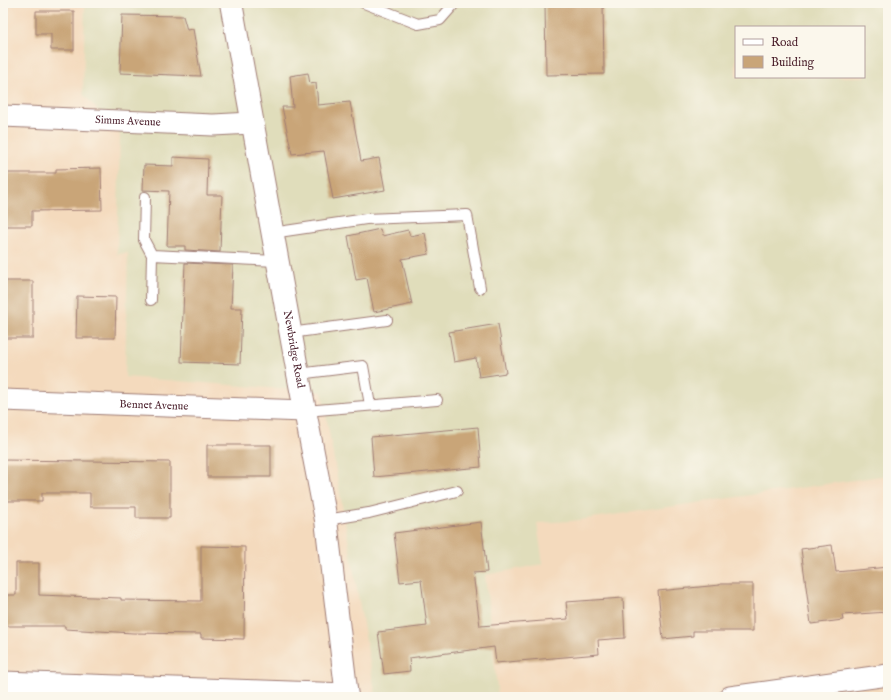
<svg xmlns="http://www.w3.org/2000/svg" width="891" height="700" viewBox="0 0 891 700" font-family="'IM FELL English',serif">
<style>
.built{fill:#e0ddbb;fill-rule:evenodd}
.building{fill:#c9a578}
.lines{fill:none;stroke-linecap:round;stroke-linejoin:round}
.lane-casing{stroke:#9f7c74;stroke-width:12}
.street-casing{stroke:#9f7c74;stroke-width:23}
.primary-casing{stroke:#9f7c74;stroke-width:24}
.lane{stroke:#fff;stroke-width:10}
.street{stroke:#fff;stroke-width:21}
.primary{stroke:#fff;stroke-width:22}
.labels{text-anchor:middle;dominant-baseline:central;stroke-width:3;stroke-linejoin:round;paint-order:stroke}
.street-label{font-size:11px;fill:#4a1f2b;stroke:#fbf7ec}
</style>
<rect width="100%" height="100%" fill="#fbf7ec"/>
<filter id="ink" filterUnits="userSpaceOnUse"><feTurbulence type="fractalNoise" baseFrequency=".025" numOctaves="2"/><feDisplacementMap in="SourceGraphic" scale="8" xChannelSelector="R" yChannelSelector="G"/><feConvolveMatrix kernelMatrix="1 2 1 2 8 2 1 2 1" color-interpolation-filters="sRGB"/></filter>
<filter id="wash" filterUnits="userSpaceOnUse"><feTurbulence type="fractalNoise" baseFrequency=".012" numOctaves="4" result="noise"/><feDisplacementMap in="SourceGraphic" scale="16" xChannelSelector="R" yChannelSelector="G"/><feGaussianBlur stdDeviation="0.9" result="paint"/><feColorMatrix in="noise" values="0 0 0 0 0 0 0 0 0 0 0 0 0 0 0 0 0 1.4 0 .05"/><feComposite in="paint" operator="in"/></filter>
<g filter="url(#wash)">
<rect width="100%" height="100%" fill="#f4dabd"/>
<path class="built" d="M85,3h803v472l-316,46 -35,2 6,41 -58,11 13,122h-122l-54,-305 -197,-15 3,-124 -11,1 3,-119 -37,-41zM736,27h128v50h-128z"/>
<g id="blocks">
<path class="building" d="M545,3h58l1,71 -58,1z
M36,11h38v39h-23v-16h-15z
M122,15l61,1 4,14 6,-1 8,47 -81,-3z
M308,73l2,11 6,-1 2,22 32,-3 11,59 18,-3 6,32 -52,9 -9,-48 -32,3 -10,-47h11l-3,-31z
M173,157l35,2 -1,36h15l-2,57 -35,-2v-4h-18l2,-55 -26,-1 1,-25 29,1z
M101,168l1,42 -70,1v15h-29v-53h53v-4z
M380,229l2,7 26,-6 2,6 15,-3 4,21 -27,5 10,45 -38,8 -7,-34 -11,2 -8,-44z
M185,263l48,2 -2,43h11l-2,56 -59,-2z
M3,281h30v57h-30z
M77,296l39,1 -1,41h-39z
M498,324l8,49 -27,4 -3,-19 -22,4 -5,-30z
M478,427l3,40 -107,10 -3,-40z
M207,445h64v32h-64z
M4,460l166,2v56h-34v-11h-46v-14h-48v8h-38z
M481,522l6,50 -14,1 7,53 88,-7 -2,-17 57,-4 2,40 -27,2 1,14 -103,9 -2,-16 -85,11 1,13 -26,3 -6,-42 49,-6 -6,-46 -21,2 -6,-49z
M832,545l4,27 52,-5v45l-46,3 1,5 -32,4 -10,-75z
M201,546l44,1 -1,92 -43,-1v-4l-68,-1 -68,-4v-3h-62v-31h13v-32h23v32l82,3v2l80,1z
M720,584h33v47h-60v5l-30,3 -5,-48 62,-6z"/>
</g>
</g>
<g filter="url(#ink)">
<use href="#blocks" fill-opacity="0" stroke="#9f7c74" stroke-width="1"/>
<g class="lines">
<defs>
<path id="lane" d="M364,3l54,21 22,-4 15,-17
M145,197l-1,43 8,15 125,6
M272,233l94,-14 101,-4 13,73
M151,300l1,-45
M290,333l97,-13
M298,374l65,-8 7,39
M305,411l132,-11
M326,520l43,-7 88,-22"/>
<g id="street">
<path id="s1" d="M3,116l210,9 39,-2"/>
<path id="s2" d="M3,400l302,11"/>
<path d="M3,682l344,12"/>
<path d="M730,697l158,-22"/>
</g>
<g id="primary">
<path id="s3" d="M231,3l67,371 28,146 21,177"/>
</g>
</defs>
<use href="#lane" class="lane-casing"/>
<use href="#street" class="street-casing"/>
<use href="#primary" class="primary-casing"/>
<use href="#lane" class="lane"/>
<use href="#street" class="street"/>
<use href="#primary" class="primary"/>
</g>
</g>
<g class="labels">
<g class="street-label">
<text stroke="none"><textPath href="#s1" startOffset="125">Simms Avenue</textPath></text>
<text stroke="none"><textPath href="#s3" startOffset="352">Newbridge Road</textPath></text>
<text stroke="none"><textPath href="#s2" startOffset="151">Bennet Avenue</textPath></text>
</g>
</g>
<rect width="891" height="700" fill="none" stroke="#fbf7ec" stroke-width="16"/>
<rect x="735" y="26" width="130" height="52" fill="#fbf7ec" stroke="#b4a19f"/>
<rect x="743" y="39" width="20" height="6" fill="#ffffff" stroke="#b4a19f"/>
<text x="771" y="46" font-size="12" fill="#4a1f2b">Road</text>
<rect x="743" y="56" width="20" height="12" fill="#c9a578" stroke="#b4a19f"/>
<text x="771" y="66" font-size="12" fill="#4a1f2b">Building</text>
</svg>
